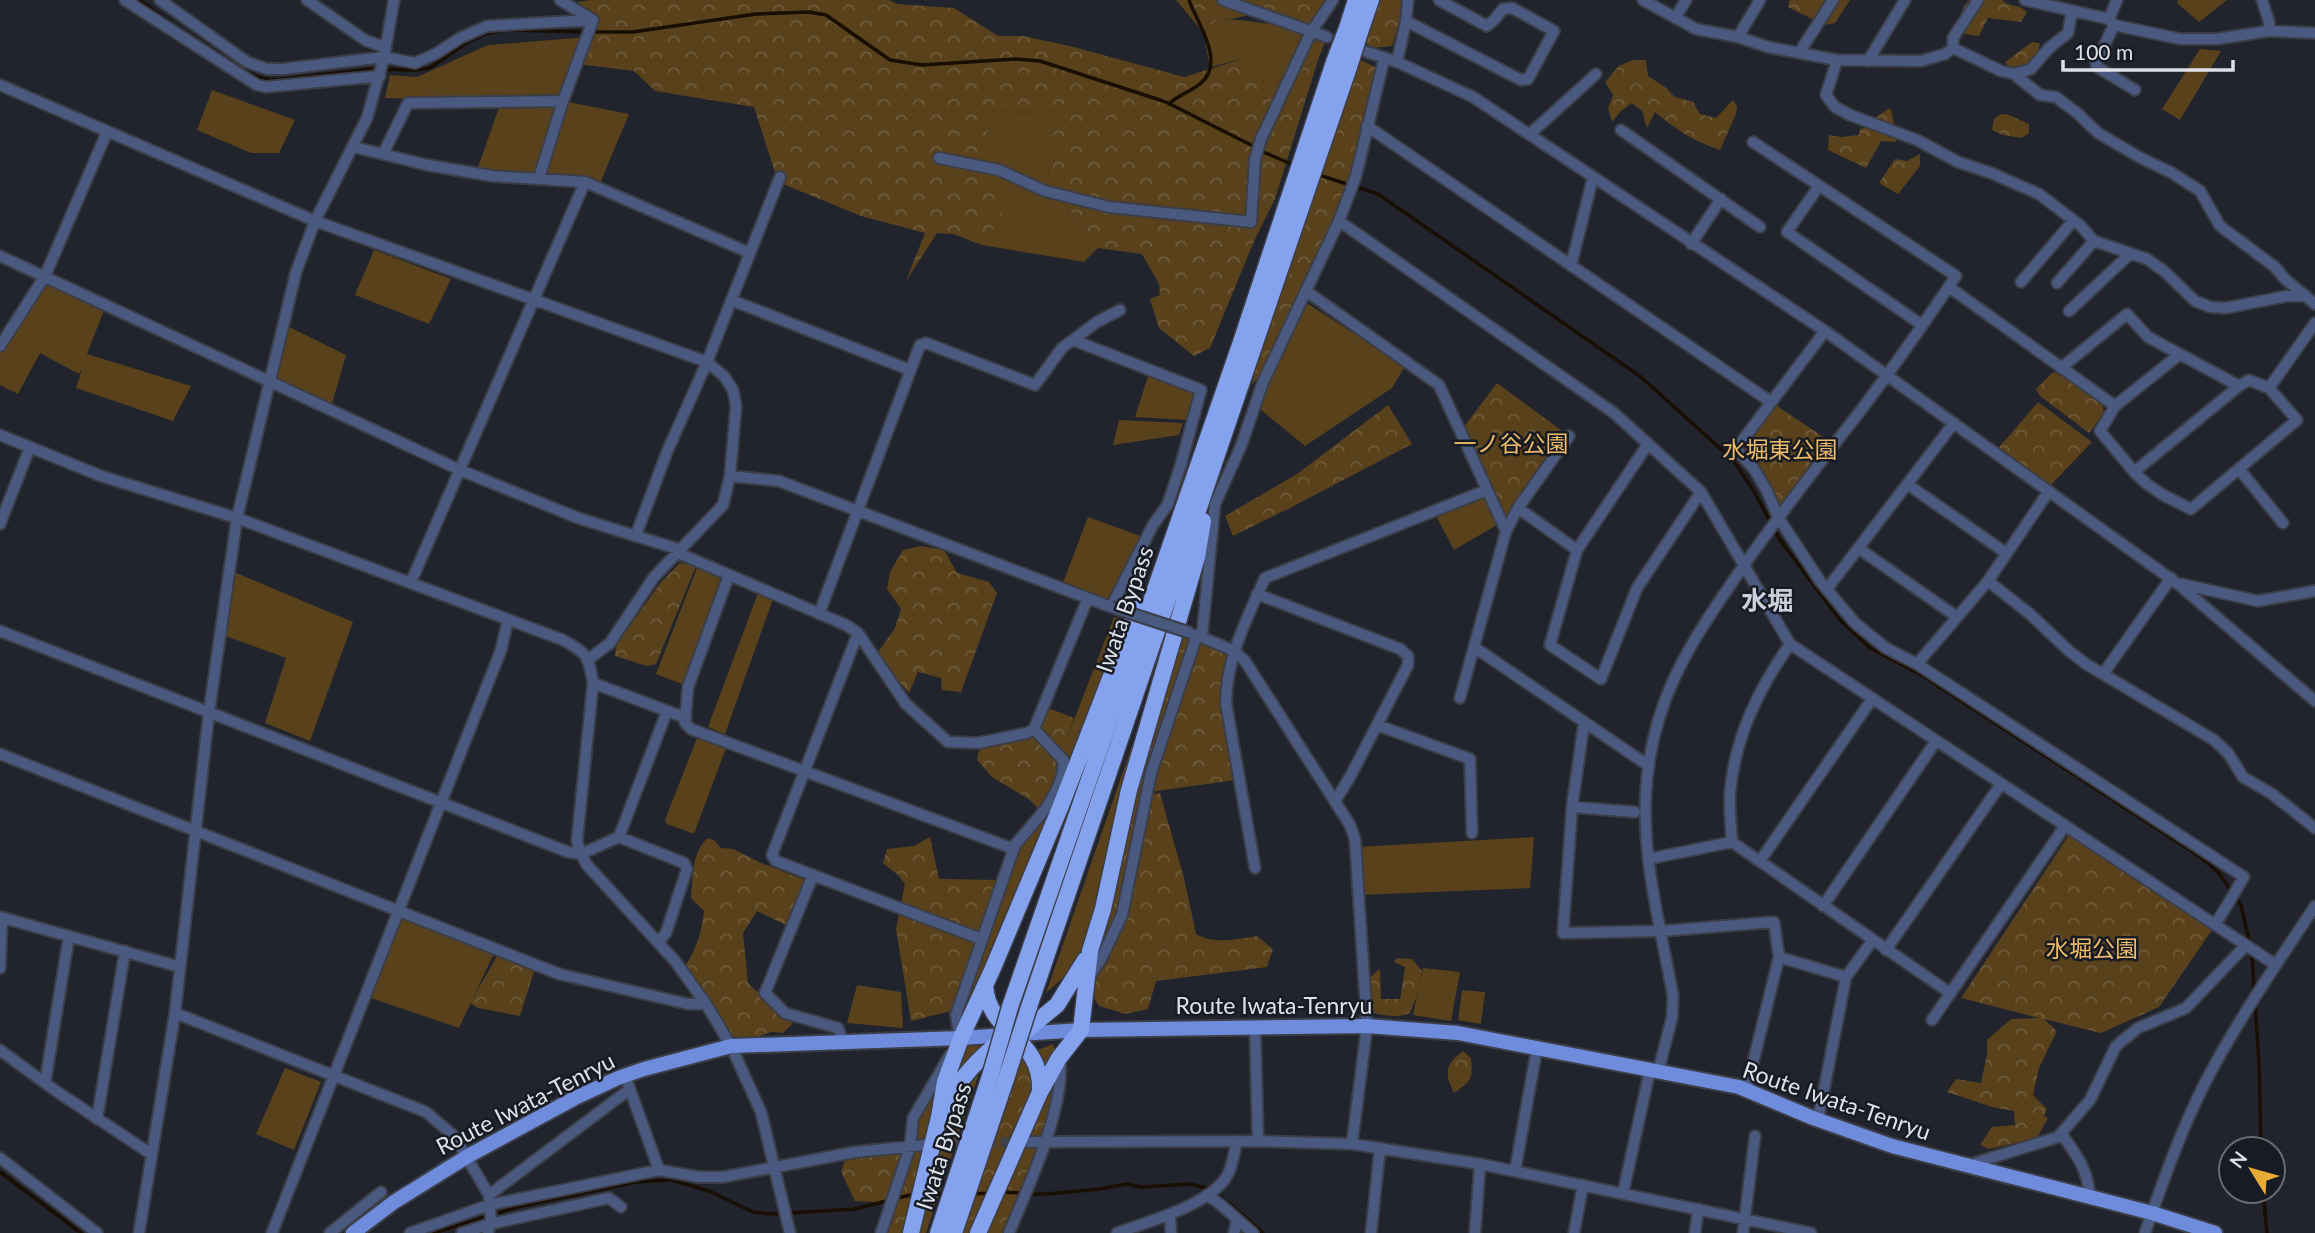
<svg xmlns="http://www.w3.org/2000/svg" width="2315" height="1233" viewBox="0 0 2315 1233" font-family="Lato,'Noto Sans JP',sans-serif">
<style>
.green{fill:#58411b}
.forest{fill:url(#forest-crowns)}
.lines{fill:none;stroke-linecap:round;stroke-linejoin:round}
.stream{stroke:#180e01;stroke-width:3.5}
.minor-tunnel{stroke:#3e4049;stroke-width:10;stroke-dasharray:10 5;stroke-linecap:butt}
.minor-casing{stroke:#3c3e47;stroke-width:14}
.major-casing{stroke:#3c3e47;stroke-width:18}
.highway-casing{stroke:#3c3e47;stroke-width:19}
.minor{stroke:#4a5980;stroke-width:10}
.major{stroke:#6f8cdc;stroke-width:14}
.highway{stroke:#85a2ee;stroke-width:16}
.minor-bridge-casing{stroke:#3c3e47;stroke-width:14;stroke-linecap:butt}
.highway-bridge-casing{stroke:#3c3e47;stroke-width:19;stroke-linecap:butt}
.minor-bridge{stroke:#4a5980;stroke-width:10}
.highway-bridge{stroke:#85a2ee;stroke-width:16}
.labels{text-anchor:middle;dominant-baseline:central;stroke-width:5;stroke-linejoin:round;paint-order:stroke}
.park-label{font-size:23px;fill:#eebb69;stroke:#171b23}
.street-label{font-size:23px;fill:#dfe1e7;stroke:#171b23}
.quarter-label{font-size:26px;font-weight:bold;fill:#cacfdb;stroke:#171b23}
</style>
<defs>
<pattern id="forest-crowns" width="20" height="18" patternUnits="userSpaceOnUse" patternTransform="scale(1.75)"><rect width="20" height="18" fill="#58411b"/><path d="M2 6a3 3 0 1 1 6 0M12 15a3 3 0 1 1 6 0" fill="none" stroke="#705c3c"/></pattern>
</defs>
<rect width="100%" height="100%" fill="#21242d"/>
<path class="green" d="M2178,0h49l-28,22 -22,-19z
M1219,18c37,4 73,7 108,19l-9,23 -51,27 -25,-28 -32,8 -7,-35z
M587,37l-24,64 66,13 -31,74 -122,-15 25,-71 28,-1 -144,-3 5,-23 27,2 71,-32z
M2200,49l21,2 -41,69 -18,-11z
M212,90l83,30 -16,33h-28l-54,-23z
M1002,111l52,5 -1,29 -6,13 4,29 47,61 -14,14 -102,-17 20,-31 -22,-70z
M374,250l77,29 -22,45 -74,-29z
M45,276l61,29 -19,49 104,32 -18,35 -97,-33 6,-19 -3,5 -39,-21 -22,41 -18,-9v-39z
M1302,300l103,66 -13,22 -87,58 -50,-41z
M287,326l59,29 -14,49 -63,-21z
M1150,370l46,17 -9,33 -52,-3z
M1119,420l64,3 -4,12 -66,10z
M1487,490l15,32 -48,28 -20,-38z
M1088,517l58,21 -31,62 -54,-12z
M697,568l25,10 -40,106 -26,-10z
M229,570l124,52 -43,119 -45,-18 21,-65 -66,-24z
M758,593l15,6 -48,135 -17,-7z
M1114,617l15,4 -160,391h-22l68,-167 27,-32 21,-46 5,-32z
M697,738l29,10 -32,86 -27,-10 -2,-4z
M1134,740l4,3 -24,118 -36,103 -32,29z
M1534,837l-4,51 -171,7 -3,-48z
M404,913l92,36 -37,79 -94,-32z
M1423,968l37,4 -9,49 -38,-6z
M857,985l44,7 2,36 -56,-5z
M1462,990l23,2 -4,32 -23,-4z
M285,1068l36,14 -27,68 -38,-16z"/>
<path class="forest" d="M590,0h299l8,4 57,4 44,28h25l47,10 114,31 58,-18 25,28 51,-27 -43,139 -20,40 -45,109 -16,8 -35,-28 -9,-29 10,-4 -1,-11 -17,-30 -44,-6 -47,-61 -4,-29 6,-13 1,-29 -52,-5 -22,33 18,41 4,30 -20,30 -29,-11 -16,-1 -31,48 19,-48 -64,-17 -83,-34 -24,-75 -99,-16 -21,-20 -56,-7c10,-33 14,-34 -12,-60z
M1176,0h153l-22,30 -40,-7 -9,-10 -27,6 -12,-1 -16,14z
M1373,0h33l-14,46 -20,2 -11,-9z
M1790,0h60l-15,23 -11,2 -36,-18z
M1969,0h33c8,8 16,3 25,12l-6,10 -33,-4 -9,18 -20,-3c-2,-11 2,-25 10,-33z
M2032,42l8,1 -3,14 -13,11h-14l-5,-6z
M1356,58l26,12 -26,106 -81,180 -23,29 13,-72z
M1633,60h13l2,16 17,11 10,10 18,5 7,12 16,4 17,-18 4,7 -1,7 -16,36c-25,-8 -45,-21 -65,-38l-8,16 -5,-17 -10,-8 -11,8 -9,11 -4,-14 5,-13 -8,-13 14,-16z
M1889,108l3,3c0,11 6,21 4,31l-15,-1 -15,27 -38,-18 1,-15 12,2 18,-2 1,-6 11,-2 6,-10z
M2001,114l8,1 20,9v9l-7,5 -19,-3 -11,-5 2,-11z
M1920,154v12l-22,28 -19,-11 16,-24 12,2z
M2053,372l10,3 39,28 2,10 -15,20 -49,-37 -4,-7z
M1497,383l72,53 -67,86 -42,-90z
M1771,402l57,38 -53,72 -39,-63z
M2038,402l54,40 -45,47 -52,-37z
M1388,405l24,39 -126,66 -53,26 -8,-20 72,-42z
M921,546l23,4 13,23 32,9 8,11 -36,99 -19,-2 -1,-12 -23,-6 -9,21 -24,-27 -7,-14 17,-24 6,-19 -14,-20 3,-17 13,-22z
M680,563l16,3 -40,98 -9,2 -32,-10 1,-11 45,-63z
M1177,635l17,6 8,-5 32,15 -8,34 10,95 -87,12 -1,3 12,-2 24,85 12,56c18,11 41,5 61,2l16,13 -6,18 -111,14 -8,28 -23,5 -26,-8 -9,-15 44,-218z
M1043,706l31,12 -6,17 -5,37 -21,41 -12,-13 -38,-23 -15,-17 1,-7 7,-11 42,-9z
M2069,835l143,95 -53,77 -58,26 -57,-14 13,12 -18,37 -6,27 14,14 -3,7 4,2 -11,20 -48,11 -9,-4 12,-18 23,-2 -1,-14 -22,-4 -45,-15 9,-13 25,4 6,-29v-14l24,-21 28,-1 -78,-20z
M930,837l9,42 63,1 -11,16 -2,20 -42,96 -36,9 -15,-92 9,-45 -7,-9 -15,-12 4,-14 27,-3z
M708,838l7,3 6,7 12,1 28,14 44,17 -17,46 -31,-15 -14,22 5,50 8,8 9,2 28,30 -10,10 -12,-1 -40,14 -49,-76c13,-16 20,-38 22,-59l-13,-13c2,-20 0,-46 17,-60z
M500,951l36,14 -16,51 -42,-8 -8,-5z
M1397,958l15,1 10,12 -4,22 -8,20c-13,5 -23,3 -36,0l-5,-14 1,-22 10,-8 1,30h19l5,-32 -11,-5z
M1053,1044l7,39 -51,150h-53l64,-176z
M963,1046h25l-62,187h-44l9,-30 -36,-2 -14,-29 6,-19 63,-6 3,-29z
M1463,1051l8,7c2,21 0,23 -17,35 -9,-20 -10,-28 9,-42z"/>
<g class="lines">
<path class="stream" d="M139,0l32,23
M593,32h40l123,-18 53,-2 17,3 64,45 32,5 93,-6 25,2 126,41 89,45
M210,48c20,13 41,32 66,32l96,-11 43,1 15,-2 36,-25 22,-10 19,-3 78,2
M1169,104c10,-10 22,-12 32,-21 25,-21 -4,-60 -12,-83
M1261,151l35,15
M1316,174l62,20 263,183 92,83 19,28 28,52 60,80 30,28 50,26 279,182 19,16 23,33 9,40
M2252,952l2,38
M2255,1004l4,59 2,86
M0,1172l81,61
M2263,1191l4,42
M1002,1192l20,1
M1216,1192l47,41
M925,1194h20
M971,1194l20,-1
M1030,1194h17l53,-5 27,-5 14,3 49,-3 19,5
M434,1233l87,-27 115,-24 36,-2 37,11 44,21 20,2 82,-5 59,-15"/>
<path class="minor-tunnel" d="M926,1145l96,-3"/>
<defs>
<path id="minor" d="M125,0l132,85 9,2 114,-11
M160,0l87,62 20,7h16l101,-12 31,6 22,-10 23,-15 27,-12 106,-6
M307,0l58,40 21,8
M560,0l33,20
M1223,0l104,37
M1643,0l53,29 42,8 30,10 69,13 84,1 24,-7 8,-6
M1978,0l-25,38v10l48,23 13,3 17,-5 18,-21 19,-15 4,-22
M2025,0l84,19 5,6 66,14h37l52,-8 46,2
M2262,0l7,22v9
M1675,18l11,-18
M2109,19l8,-19
M1406,21l115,59 7,-1 26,-48 -42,-23 -9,1 -9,11 -7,6 -48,-26
M2114,25l-18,38 1,4 38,23
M1738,37l22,-37
M1367,52l30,10 76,35 352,234 353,253 137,117
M1799,53l34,-53
M1837,60l-11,35 9,12 15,8 67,25 41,22 33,11 48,21 42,32 13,15 53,18 17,12 31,30 15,6 16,1 61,-12h19
M1868,61l37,-61
M1397,62l9,-41 2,-21
M2014,74l26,21 16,2 21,16 21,20 41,24 33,16 28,18 20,35 55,41 10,12 30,25
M0,85l315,136 392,141 17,14 9,14 3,16 -6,70 -7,29 -69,72 -44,66 -21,16
M1367,126l404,276
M1621,130l139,97
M1530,134l66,-60
M354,147l73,18 65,11 93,6 165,71
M383,154l25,-51 155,-2
M939,158l60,12 46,21 64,16 142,15 4,-63 6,-20 50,-107 22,-32
M539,178l24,-77 30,-81
M1819,186l-32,46 135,93
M1339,221l275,192 87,79 89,152 486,321
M1691,244l30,-45
M0,256l460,214 118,48 103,32
M1571,266l22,-89
M2021,282l52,-61
M2057,283l37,-42
M1949,287l166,119
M1306,291l133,94 67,146 -32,116 175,119
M731,300l179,70
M2069,311l61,-57
M1825,331l-89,118 18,20 13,22 11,26 42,64 35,42 31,25 31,16 327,213 -29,48
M0,346l45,-70 62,-144
M2061,368l66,-54 21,23 91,49
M2269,388l46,-65
M0,435l101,41 136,42 326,122c25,14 25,15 30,43l-16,158 4,13 6,11 88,96 31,43 25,42 30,66 29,121
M1648,444l-71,106 -27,95 51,34 36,-91 64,-96
M2239,469l44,54
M2134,472l105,-86 10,-6 20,8 28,32 -106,89 -28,-14 -16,-11 -11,-10 -36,-43 15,-25 65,-52
M730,476l49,5 332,126 42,-82 15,-21 13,-40 20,-74 -128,-50
M1907,484l99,69
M1518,508l59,42
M0,524l30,-77
M1506,531l12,-23 51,-72
M636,535l31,-83 40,-90 73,-185
M1858,548l99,69
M678,553l168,72 12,8 48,71 42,38 30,1 49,-10 7,-4 54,-131
M729,575l-41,112 -3,36 6,6 323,120
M1988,581l42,33 39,37 17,13 128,76 14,13 15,24 29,17 43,34
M411,582l174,-400
M2181,584l77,17 57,-10
M1827,589l127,-166
M1257,594l143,55 8,7v9l-58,112 -15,24
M819,614l101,-269 6,-2 109,42 27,-37 35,-26 23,-12
M0,631l568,221 13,2 38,-17 48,-126
M858,633l-86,222 4,6 205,78
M1197,635l37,16 11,10 105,164 5,14 12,187 -15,118
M1202,636l13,-132 26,-58 22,-64 76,-161 17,-45 28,-117
M1917,664l71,-83 61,-90
M2103,674l68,-96
M593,683l93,35
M1460,698l14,-51
M1584,723l-12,84 -9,126 98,-2 113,-9 5,35 -33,134
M1377,725l93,34 2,74
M0,754l559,220 129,30h18
M1572,807l63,5
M619,837l65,26 3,6 -21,64 -8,9
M1732,842c-1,-16 -3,-33 -2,-49 5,-56 28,-103 60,-149
M1648,859l84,-17 218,151
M1760,861l112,-162
M1255,868l-29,-165c0,-44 21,-85 39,-125l222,-88
M813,875l-48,118 20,20 53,15 5,14
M1823,906l113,-165
M0,917l180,50
M1886,950l115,-166
M1779,957l67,20
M0,968l2,-50
M1089,977l12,-18 21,-44 29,-142 46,-138
M175,1013l251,99 28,24 35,59 2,25 -3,13
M1932,1020l133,-194
M1255,1027l3,114
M960,1039l-4,-24 59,-170 32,-38 9,-16 6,-15 2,-15 -30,-32
M0,1050l56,41 95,63
M1658,1072l14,-54 1,-22c-12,-67 -31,-136 -27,-204 5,-91 44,-149 94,-221 38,-55 80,-108 121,-161 33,-43 64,-88 95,-134l-203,-134
M45,1083l24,-147
M628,1084l31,86
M97,1119l28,-168
M1818,1120l28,-143 26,-36
M2061,1133c17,24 26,35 29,64
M1029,1142l229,-1 94,3 128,20 331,69
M0,1158l97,75
M1972,1167l3,-4 83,-26 32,-37 26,-54 22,-18 48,-20 60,-63
M1515,1171l22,-123
M1623,1193l27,-123
M489,1195l141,-106
M1207,1195l13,9 33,29
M1170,1214l1,19
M139,1233l36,-220 34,-301 28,-194 59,-246 19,-51 52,-103 17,-61 10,-57
M272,1233l229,-583 7,-30
M330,1233l51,-41
M410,1233l79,-28 170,-35 40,7h24l132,-25 70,-7
M462,1233l28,-9 119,-26 12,9
M881,1233l29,-86 3,-29 37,-63
M1009,1233c19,-46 56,-124 51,-173
M1117,1233c32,-12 95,-28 111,-59 5,-10 6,-22 9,-33
M1234,1233l3,-14
M1371,1233l9,-85
M1475,1233l5,-69
M1574,1233l9,-48
M1695,1233l3,-24
M1743,1233l12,-97
M2145,1233c18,-52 37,-106 62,-154 32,-61 71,-117 108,-173"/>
<path id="major" d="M353,1233l41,-31 74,-46 107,-58 43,-20 26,-9 87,-23 230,-8 120,-8 286,-4 91,7 281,54 74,31 79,28 260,67 63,20"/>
<path id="highway" d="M1347,28l9,-28
M1360,32l11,-32
M985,985c3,50 58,52 55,107
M1010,1007l230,-662 94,-283
M1029,1007l320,-940
M1022,1034l35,-29 28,-45
M945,1106c14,-26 35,-50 59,-67
M911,1233l28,-116 6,-35 16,-44 32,-70 67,-160 77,-199
M938,1233l53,-160
M954,1233l53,-157
M978,1233l62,-141 19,-34 22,-28 9,-79 13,-42 26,-119 68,-233 6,-36"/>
</defs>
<use href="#minor" class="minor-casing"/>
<use href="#major" class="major-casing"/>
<use href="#highway" class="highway-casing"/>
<use href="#minor" class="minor"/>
<use href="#major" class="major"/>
<use href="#highway" class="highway"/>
<defs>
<path id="minor-bridge" d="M1111,607l80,26"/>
<path id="highway-bridge" d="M1334,62l13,-34
M1349,67l11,-35
M991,1073l19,-66
M1007,1076l22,-69"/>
</defs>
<use href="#minor-bridge" class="minor-bridge-casing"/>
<use href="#highway-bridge" class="highway-bridge-casing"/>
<use href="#minor-bridge" class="minor-bridge"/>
<use href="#highway-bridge" class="highway-bridge"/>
</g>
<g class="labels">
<g class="park-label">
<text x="1511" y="443">一ノ谷公園</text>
<text x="1780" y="449">水堀東公園</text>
<text x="2092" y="948">水堀公園</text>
</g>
<g class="street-label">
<text transform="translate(1124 609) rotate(-71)">Iwata Bypass</text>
<text x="1274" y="1005">Route Iwata-Tenryu</text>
<text transform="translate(1837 1100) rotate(19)">Route Iwata-Tenryu</text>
<text transform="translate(525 1103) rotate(-27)">Route Iwata-Tenryu</text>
<text transform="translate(943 1146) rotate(-72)">Iwata Bypass</text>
</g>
<g class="quarter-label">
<text x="1767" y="600">水堀</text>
</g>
</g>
<g transform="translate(2252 1170) rotate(307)"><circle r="33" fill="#171b23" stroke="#676a71" stroke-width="2"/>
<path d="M0-5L12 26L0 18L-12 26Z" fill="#e9ab38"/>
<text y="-10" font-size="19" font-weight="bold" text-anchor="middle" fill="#dfe1e7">N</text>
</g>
<path d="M2063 60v10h170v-10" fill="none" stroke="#dfe1e7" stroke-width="3.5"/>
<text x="2074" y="60" font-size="21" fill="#dfe1e7" stroke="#171b23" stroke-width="5" paint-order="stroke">100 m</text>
</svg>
